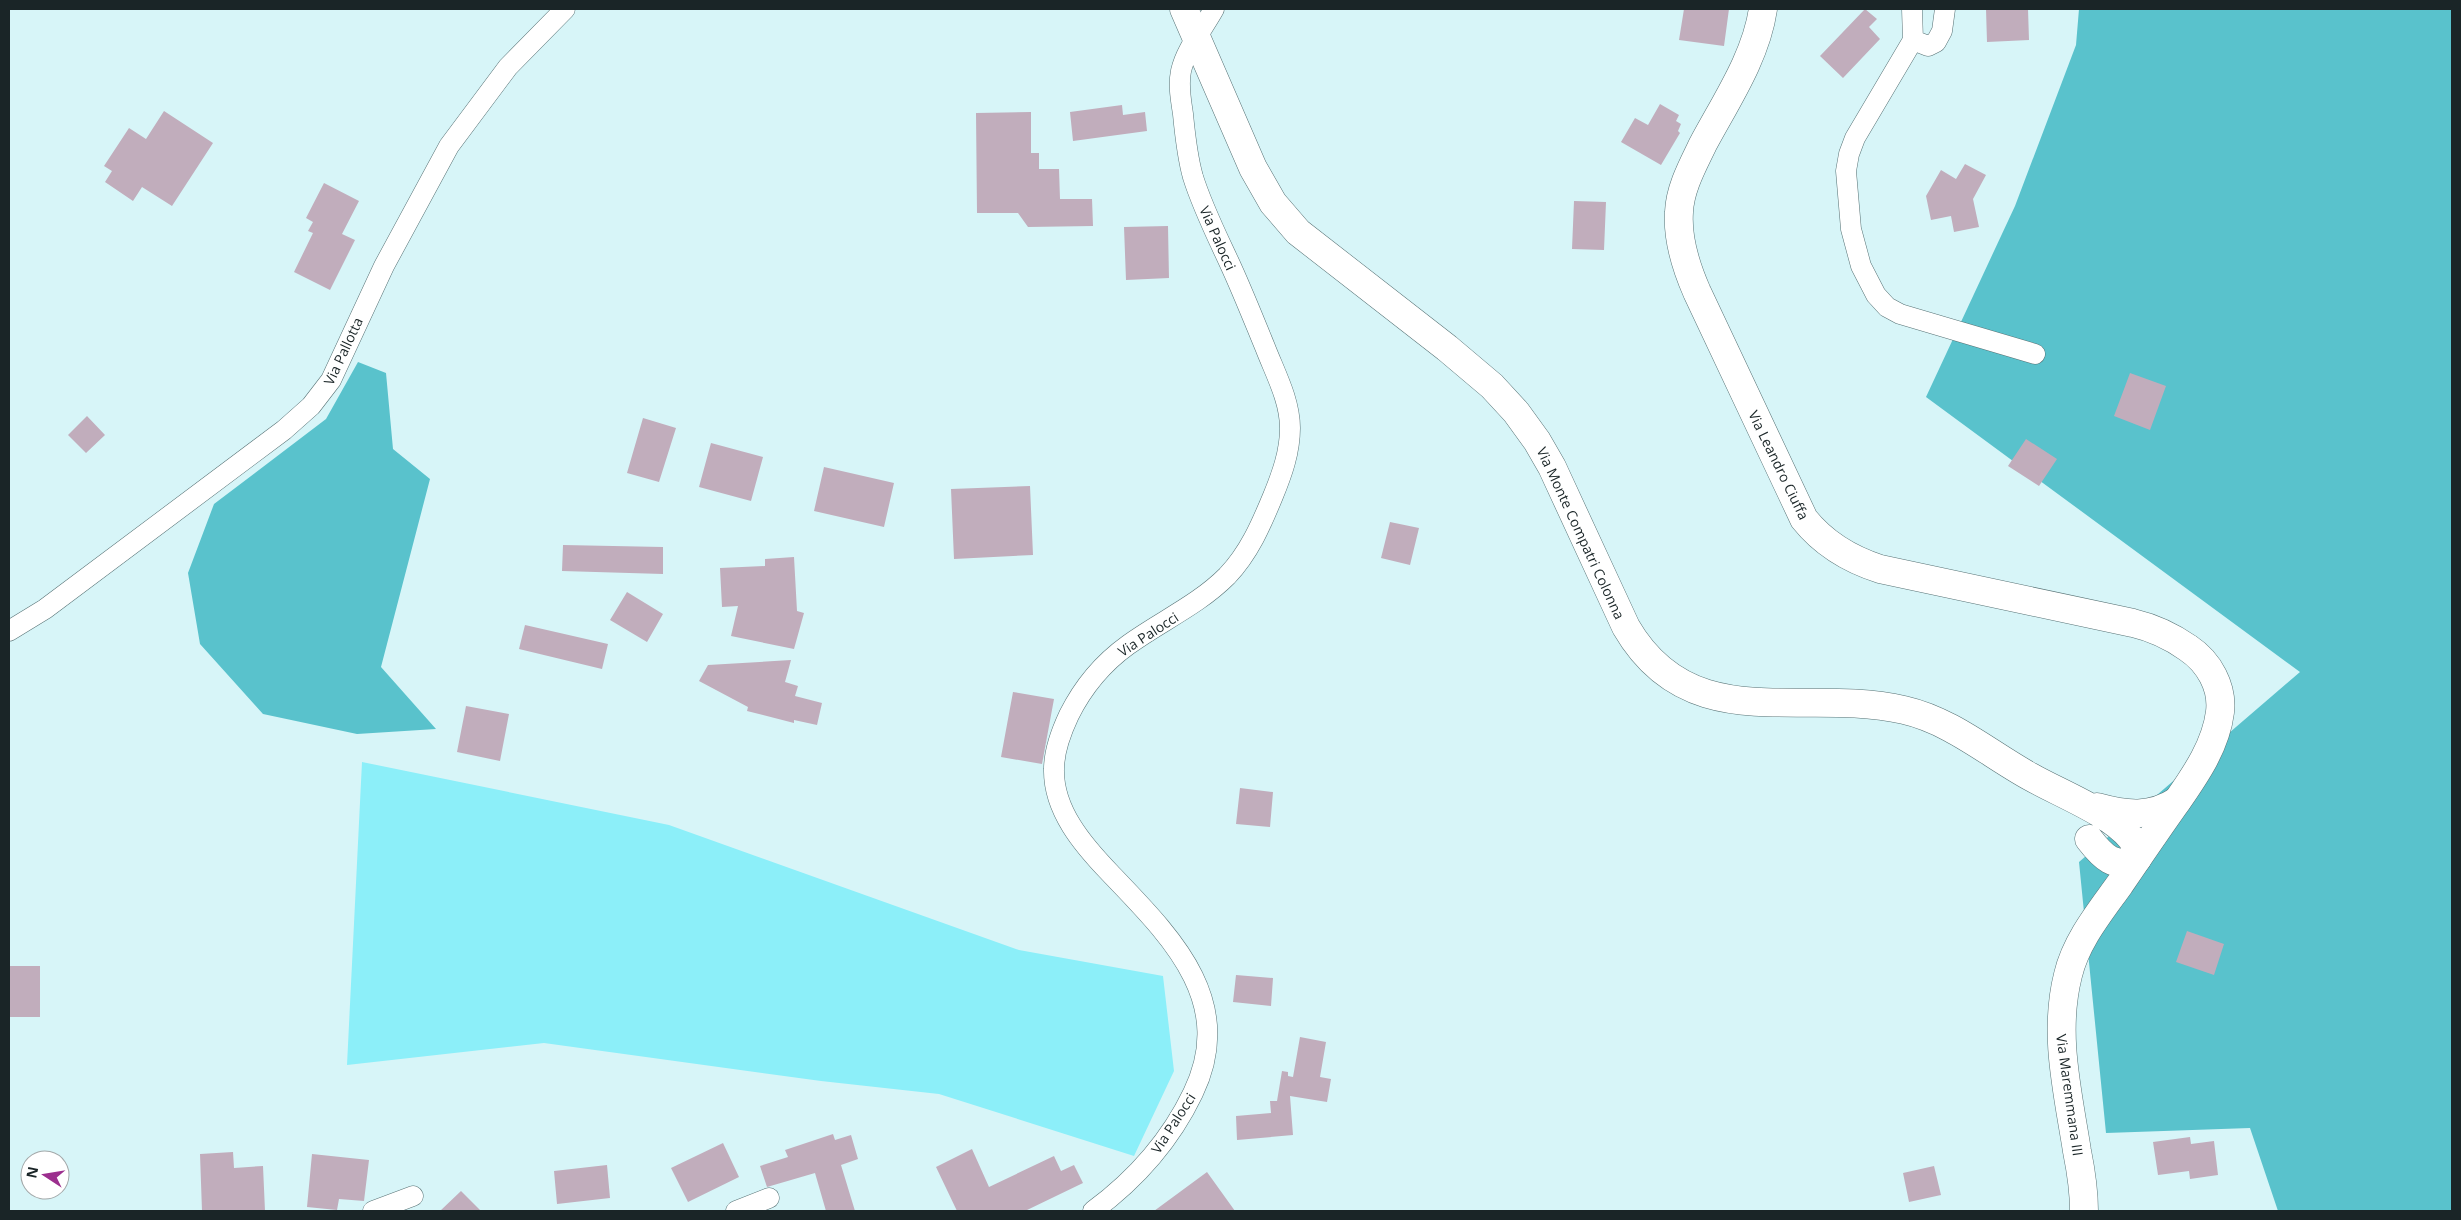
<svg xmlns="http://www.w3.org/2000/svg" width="2461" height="1220" viewBox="0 0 2461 1220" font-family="'Open Sans',sans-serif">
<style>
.green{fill:#8ceff9}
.forest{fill:#59c2cc}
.building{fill:#c1adbc}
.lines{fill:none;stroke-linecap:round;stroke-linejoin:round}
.street-casing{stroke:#577275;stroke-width:21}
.secondary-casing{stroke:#577275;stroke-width:29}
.primary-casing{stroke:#577275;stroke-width:29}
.street{stroke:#fff;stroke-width:20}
.secondary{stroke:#fff;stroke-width:28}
.primary{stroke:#fff;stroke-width:28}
.labels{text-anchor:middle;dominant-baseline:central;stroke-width:4;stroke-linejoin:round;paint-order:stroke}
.street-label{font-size:14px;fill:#1a2527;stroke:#fff}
</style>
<rect width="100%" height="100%" fill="#d7f5f8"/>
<path class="green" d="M362,762l307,63 350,125 144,26 11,95 -40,85 -195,-62 -118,-13 -277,-38 -197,22z"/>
<path class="forest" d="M2079,9h373v1202h-174l-28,-83 -144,5 -27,-271 221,-190 -374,-275 89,-191 61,-161z
M358,362l28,11 7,76 37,30 -49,188 55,62 -79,5 -94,-20 -63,-70 -12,-71 26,-69 112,-85z"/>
<path class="building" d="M1684,9h45l-5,37 -45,-6z
M1865,9l12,10 -8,8 11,12 -37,39 -23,-22z
M1986,9h42l1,31 -42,2z
M1660,104l19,11 -3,6 5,3 -3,7 2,2 -19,32 -40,-23 14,-24 13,7z
M1122,105l1,10 22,-3 2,19 -74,10 -3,-29z
M164,111l49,32 -41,63 -30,-19 -9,14 -28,-19 7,-11 -8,-5 25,-38 17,11z
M1031,112v41h8v16h20l1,30h32l1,27 -65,1 -10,-14h-41l-1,-100z
M1965,164l21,11 -13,24 6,28 -25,5 -3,-16 -20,4 -5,-24 15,-26 15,9z
M324,183l35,18 -17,33 13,6 -25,50 -36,-18 19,-39 -5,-2 5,-9 -7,-4z
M1574,201l32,1 -2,48 -32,-1z
M1168,226l1,52 -43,2 -2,-53z
M2130,373l36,13 -16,44 -36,-14z
M87,416l18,19 -19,18 -18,-18z
M643,418l33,10 -17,54 -32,-9z
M2026,439l31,20 -18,27 -31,-20z
M711,443l52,14 -12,44 -52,-14z
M824,467l70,16 -10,44 -70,-16z
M1030,486l3,69 -79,4 -3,-70z
M1390,522l29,6 -9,37 -29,-7z
M563,545l100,2v27l-101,-3z
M794,557l3,54 7,2 -10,36 -63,-13 7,-30 -16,1 -2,-39 45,-2v-7z
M627,592l36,22 -16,28 -37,-22z
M525,625l83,19 -6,25 -83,-20z
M791,660l-6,22 13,4 -3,10 27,7 -5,22 -23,-5v3l-47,-12 1,-4 -49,-26 9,-16z
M1013,692l41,7 -12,65 -41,-7z
M466,706l43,8 -9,47 -43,-9z
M1240,788l33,4 -3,35 -34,-3z
M2187,931l37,13 -10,31 -38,-13z
M9,966h31v51h-31z
M1236,975l37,3 -2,28 -38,-4z
M1300,1037l26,5 -6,35 11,2 -4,23 -37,-6 3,39 -56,5 -1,-24 35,-3 -1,-12h7l5,-30 6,1v4l5,1z
M833,1134l2,6 16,-5 7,24 -17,6 14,46h-29l-11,-38 -48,14 -7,-21 28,-9 -3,-7z
M2190,1137l1,7 23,-3 4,34 -28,4 -1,-8 -31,4 -5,-33z
M723,1143l16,34 -51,25 -17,-34z
M972,1149l17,38 65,-31 7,15 13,-6 9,18 -58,28h-68l-21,-44z
M233,1152l1,16 29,-2 2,45h-63l-2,-57z
M312,1154l57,6 -5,41 -25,-2 -2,11 -30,-3z
M607,1165l3,33 -53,6 -3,-33z
M1934,1166l7,29 -32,7 -6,-29z
M1207,1172l28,39h-81z
M461,1191l20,20h-41z"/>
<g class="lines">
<defs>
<path id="street" d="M1912,9l1,31 -58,98 -6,16 -3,17 5,58 10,37 15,29 11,12 13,7 135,40
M1913,40l15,6 8,-4 6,-11 3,-22
M9,631l36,-22 239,-179 27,-24 20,-26 53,-114 65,-120 59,-79 57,-58
M373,1211l40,-15
M736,1211l33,-13
M1093,1211c42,-31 77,-70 100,-118 45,-93 -24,-158 -83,-220 -27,-28 -57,-63 -56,-104 0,-19 7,-37 15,-54 14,-28 34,-52 59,-70 33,-24 70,-40 99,-69 22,-23 34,-51 46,-80 9,-22 17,-44 17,-68 0,-28 -15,-55 -25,-81 -12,-29 -23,-57 -36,-85 -13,-28 -27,-56 -36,-85 -6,-21 -8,-42 -10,-63 -2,-14 -5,-28 -2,-43 5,-22 22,-42 33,-62"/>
<path id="secondary" d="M1184,9l69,159 20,35 25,29 149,116 45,38 24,26 21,29 15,26 74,160c65,112 177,59 278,83 48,11 85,44 127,67 28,16 80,36 100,61 5,6 6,14 6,21 -22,11 -35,-3 -48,-20
M2097,807c29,8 54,11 80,-6"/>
<path id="primary" d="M1763,9c-7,48 -37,92 -60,135 -10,21 -23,44 -24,68 -2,28 7,55 18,80l107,227c20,25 45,40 76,50l253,54c21,5 38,13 55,25 21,14 35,39 32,64 -4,33 -24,62 -42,88 -20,28 -39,56 -58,84 -20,28 -44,57 -52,91 -15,59 0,118 9,176 4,20 7,40 7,60"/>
</defs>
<use href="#street" class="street-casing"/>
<use href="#secondary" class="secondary-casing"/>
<use href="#primary" class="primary-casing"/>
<use href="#street" class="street"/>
<use href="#secondary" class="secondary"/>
<use href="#primary" class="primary"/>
</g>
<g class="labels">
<g class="street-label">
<text transform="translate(1218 238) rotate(66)">Via Palocci</text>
<text transform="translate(343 351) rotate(-65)">Via Pallotta</text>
<text transform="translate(1779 465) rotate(64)">Via Leandro Ciuffa</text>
<text transform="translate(1581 533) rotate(65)">Via Monte Compatri Colonna</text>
<text transform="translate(1148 634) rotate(-33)">Via Palocci</text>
<text transform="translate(2070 1095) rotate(82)">Via Maremmana III</text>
<text transform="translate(1173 1123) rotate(-57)">Via Palocci</text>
</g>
</g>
<rect width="2461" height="1220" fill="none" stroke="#1a2527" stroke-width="20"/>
<g transform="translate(45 1175) rotate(282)"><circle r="24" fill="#ffffff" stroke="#a3a8a9"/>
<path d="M0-4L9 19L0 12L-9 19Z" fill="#9c2f8e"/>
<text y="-8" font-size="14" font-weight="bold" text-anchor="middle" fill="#1a2527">N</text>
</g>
</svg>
